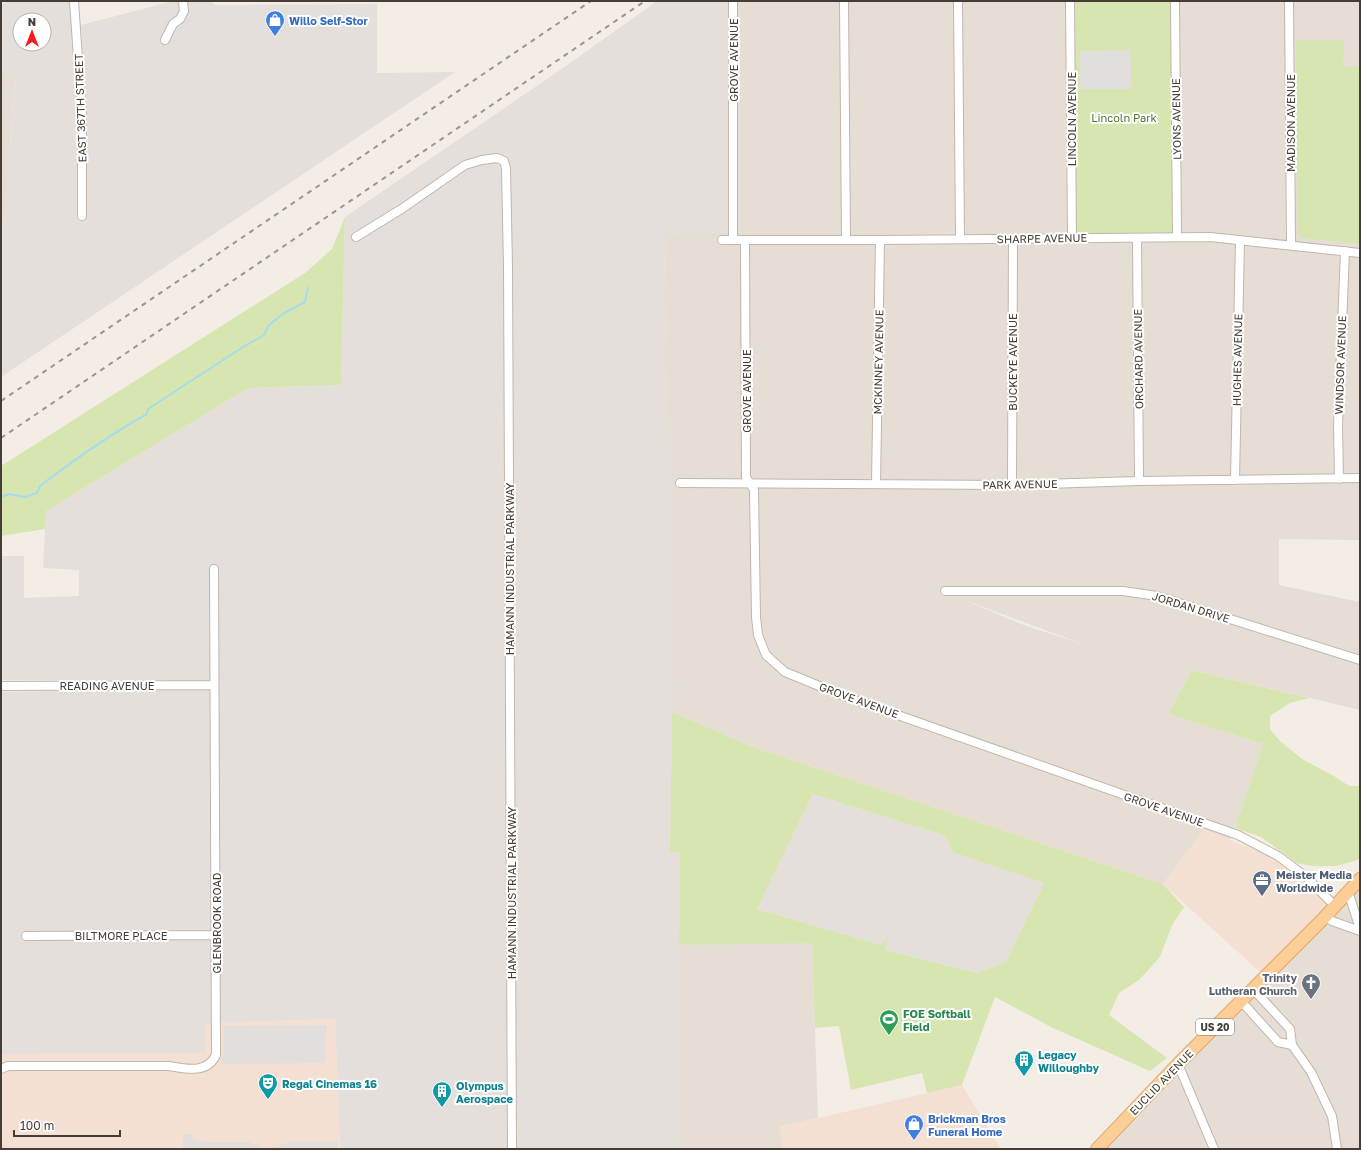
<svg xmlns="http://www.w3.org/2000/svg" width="1361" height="1150" viewBox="0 0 1361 1150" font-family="'Golos Text',sans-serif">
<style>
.residential{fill:#e6ded5;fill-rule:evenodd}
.commercial{fill:#f4e0d2}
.industrial{fill:#e5dfdb;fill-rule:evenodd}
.green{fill:#d7e6b0;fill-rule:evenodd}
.parking{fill:#e1dedb}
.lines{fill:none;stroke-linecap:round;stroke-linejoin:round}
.stream{stroke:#a4dcee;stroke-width:2}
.street-casing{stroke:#c1b6ac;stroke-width:10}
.primary-casing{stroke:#e0a767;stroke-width:14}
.street{stroke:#fff;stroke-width:8}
.primary{stroke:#fbce97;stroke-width:12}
.rail{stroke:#969696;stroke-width:2;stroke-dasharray:5 5;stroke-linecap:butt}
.labels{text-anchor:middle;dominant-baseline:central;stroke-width:4;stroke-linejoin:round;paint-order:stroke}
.shield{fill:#fff;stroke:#7d7772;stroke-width:1}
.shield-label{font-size:10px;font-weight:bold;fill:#453d36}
.shop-label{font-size:11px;font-weight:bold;fill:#366cbe;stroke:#fff;text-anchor:start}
.street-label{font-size:11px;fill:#453d36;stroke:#fff}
.park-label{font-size:11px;fill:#54752b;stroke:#fff}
.service-label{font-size:11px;font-weight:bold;fill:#4e5e75;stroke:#fff;text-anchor:start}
.worship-label{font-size:11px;font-weight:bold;fill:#5b616d;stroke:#fff;text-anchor:end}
.leisure-label{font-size:11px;font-weight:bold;fill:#27864d;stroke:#fff;text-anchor:start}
.culture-label{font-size:11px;font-weight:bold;fill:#0d838f;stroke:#fff;text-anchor:start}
</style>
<rect width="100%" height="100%" fill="#f3ede6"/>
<path class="residential" d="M728,1h632v539l-81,-1v46l81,17v108l-168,-40 -24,44 95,30 -27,81 -6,15 -26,-10 -41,54 -413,-138 -78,-34 -7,-478 64,-3zM959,598l126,47 -61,-20z
M15,74l-10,143 -4,8v-150z
M1360,882v267h-262z
M812,942l6,176 -39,9 5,22h-106l1,-204z"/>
<path class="commercial" d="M1204,830l67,26 51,43 6,8 -67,66 -98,-89z
M335,1019l5,130h-339v-95l205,-1 -1,-30z
M962,1085l39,64h-217l-5,-22z"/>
<path class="industrial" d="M7,1h63l6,71 8,2 -3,-49 92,-24h36l7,4 161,-1v69l78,-1 -454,305v-152l4,-8 10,-142h-14v-70zM20,20h24v24h-24z
M657,1h71l1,231 -64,2 8,455 -3,163h10l-2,297h-338l-5,-130 -130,4 1,30 -205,1v-362l167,-3v-9h-167v-144l1,20h22v42l55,-2v-26l-36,-2 3,-57 202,-123 93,-3 4,-168 218,-149z
M813,794l133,42 6,16 92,31 -38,79 -27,11 -94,-23 2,-12 -6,7 -124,-36z"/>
<path class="green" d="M1075,1h96l2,231 -97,2z
M1296,40h48l-1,27h17v177l-59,-6 -4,-5z
M345,217l-4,168 -93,3 -202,123 -1,18 -44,7v-70l304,-193 27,-24z
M1192,670l117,28 -19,5 -20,13v13l10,12 22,18 32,17 15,10h11v73l-23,7h-24l-16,-3 -36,-26 -26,-9 28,-84 -95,-30z
M672,712l78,34 413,138 21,23 -12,18 -12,32 -21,23 -20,13 -10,22 58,43 -17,13 -97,-43 -58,-31 -33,88 -35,8 -5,-20 -71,17 -12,-64 -24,2 -3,-85 -133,2 1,-93h-10zM813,794l133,42 6,16 92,31 -38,79 -28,11 -93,-23 3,-13 -7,8 -124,-36z"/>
<path class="parking" d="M166,20l16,9 -10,17 -5,-3 -3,5 -6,-3 4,-6 -5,-3z
M1130,50l2,39h-52l-1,-38z
M327,1025v5l-2,5v28l-104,1 1,-9h2l-1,-29z
M183,1134h10v5l9,1v2h48l1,2 9,1v3l19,-1v-3h10v-3l49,1v7h-155z"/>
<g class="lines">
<path class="stream" d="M1,497l8,-3 16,3 12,-4 3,-7c34,-26 69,-51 107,-72l1,-5 95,-62 21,-12 5,-10 15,-12 21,-11 3,-14"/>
<defs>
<path id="street" d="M74,1l8,114v101
M733,1v239
M844,1l2,238
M958,1l2,237
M1070,1l2,236
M1175,1l2,236
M1289,1l2,243
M165,40l8,-16 7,-5 4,-8 -1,-10
M356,237l47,-29 62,-43 17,-5 15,-2 7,3 2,7 2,98 4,883
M1137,238l2,243
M722,240h158l330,-3 150,16
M745,240l1,237 8,13 2,127 2,18 8,20 19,17 56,23 397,140 40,21 27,20 30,30
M1339,479l-1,-53 7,-175
M1235,480l5,-240
M680,483l332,2 127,-4 221,-3
M876,484l4,-244
M1012,485l1,-246
M945,591h178l34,5 203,64
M1,686l213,-1
M1348,891l12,38
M1325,917l7,4 28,10
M26,936l190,-1
M1253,989l37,40 2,16 19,27 21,44 5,33
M1241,1001l37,41 14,3
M1178,1064l36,85
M1,1069l7,-3h161c17,3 38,8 47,-11l-2,-486"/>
<path id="primary" d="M1097,1149l81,-85 144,-144 38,-41"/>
</defs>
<use href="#street" class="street-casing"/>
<use href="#primary" class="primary-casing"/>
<use href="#street" class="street"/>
<use href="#primary" class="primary"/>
<path class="rail" d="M1,401l590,-400
M1,438l644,-437"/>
</g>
<defs>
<symbol id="shop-pin" viewBox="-11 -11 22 30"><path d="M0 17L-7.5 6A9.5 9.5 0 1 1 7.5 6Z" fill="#3f7fe0" stroke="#fff"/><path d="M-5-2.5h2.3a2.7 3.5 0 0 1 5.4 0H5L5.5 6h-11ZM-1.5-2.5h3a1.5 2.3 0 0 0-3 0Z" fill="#fff"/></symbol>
<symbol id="office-pin" viewBox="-11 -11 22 30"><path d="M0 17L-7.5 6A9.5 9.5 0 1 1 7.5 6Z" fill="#5c6f8a" stroke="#fff"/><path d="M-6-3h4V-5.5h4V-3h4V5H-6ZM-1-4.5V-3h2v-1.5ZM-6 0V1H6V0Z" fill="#fff"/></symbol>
<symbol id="church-pin" viewBox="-11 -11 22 30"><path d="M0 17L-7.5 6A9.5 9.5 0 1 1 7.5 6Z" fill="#6b7280" stroke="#fff"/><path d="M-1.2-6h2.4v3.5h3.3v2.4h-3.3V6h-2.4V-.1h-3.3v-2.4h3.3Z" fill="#fff"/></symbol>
<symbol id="stadium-pin" viewBox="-11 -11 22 30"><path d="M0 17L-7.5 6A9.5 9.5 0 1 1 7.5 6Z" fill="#2e9e5b" stroke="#fff"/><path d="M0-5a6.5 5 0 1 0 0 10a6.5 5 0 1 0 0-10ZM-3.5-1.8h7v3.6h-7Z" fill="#fff"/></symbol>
<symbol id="building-pin" viewBox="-11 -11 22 30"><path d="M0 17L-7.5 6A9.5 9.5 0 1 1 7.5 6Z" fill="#0f9aa8" stroke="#fff"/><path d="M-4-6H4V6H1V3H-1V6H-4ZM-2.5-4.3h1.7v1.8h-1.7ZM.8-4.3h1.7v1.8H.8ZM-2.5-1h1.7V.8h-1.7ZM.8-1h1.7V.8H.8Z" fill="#fff"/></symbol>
<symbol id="theatre-pin" viewBox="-11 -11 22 30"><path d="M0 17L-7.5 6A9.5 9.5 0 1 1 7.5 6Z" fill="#0f9aa8" stroke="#fff"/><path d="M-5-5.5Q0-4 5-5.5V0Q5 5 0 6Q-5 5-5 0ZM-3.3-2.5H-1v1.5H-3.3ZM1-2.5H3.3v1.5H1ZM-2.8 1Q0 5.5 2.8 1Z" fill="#fff"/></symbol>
</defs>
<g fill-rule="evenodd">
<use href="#shop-pin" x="264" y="9" width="22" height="30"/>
<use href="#office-pin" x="1251" y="869" width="22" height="30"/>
<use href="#church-pin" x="1300" y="972" width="22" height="30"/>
<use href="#stadium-pin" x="878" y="1008" width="22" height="30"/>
<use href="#building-pin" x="1013" y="1049" width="22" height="30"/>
<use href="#theatre-pin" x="257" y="1072" width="22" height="30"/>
<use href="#building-pin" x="431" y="1080" width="22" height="30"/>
<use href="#shop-pin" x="903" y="1113" width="22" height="30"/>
</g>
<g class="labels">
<rect class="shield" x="1196" y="1019" width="38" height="16" rx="3"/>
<g class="shield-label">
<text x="1215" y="1027">US 20</text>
</g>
<g class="shop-label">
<text x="289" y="20">Willo Self-Stor</text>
<text x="928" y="1118">Brickman Bros<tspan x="928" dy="13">Funeral Home</tspan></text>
</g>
<g class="street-label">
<text transform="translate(733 60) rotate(-90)">GROVE AVENUE</text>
<text transform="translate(80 108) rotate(-92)">EAST 367TH STREET</text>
<text transform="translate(1071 119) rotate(-90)">LINCOLN AVENUE</text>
<text transform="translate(1176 119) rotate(-91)">LYONS AVENUE</text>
<text transform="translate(1290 123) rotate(-90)">MADISON AVENUE</text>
<text transform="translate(1042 238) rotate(-1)">SHARPE AVENUE</text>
<text transform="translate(1138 359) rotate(-91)">ORCHARD AVENUE</text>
<text transform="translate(1237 360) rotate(-89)">HUGHES AVENUE</text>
<text transform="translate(878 362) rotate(-89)">MCKINNEY AVENUE</text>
<text transform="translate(1012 362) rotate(-90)">BUCKEYE AVENUE</text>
<text transform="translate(1340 365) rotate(-88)">WINDSOR AVENUE</text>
<text transform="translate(746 391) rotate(-90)">GROVE AVENUE</text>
<text transform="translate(1020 484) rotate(-1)">PARK AVENUE</text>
<text transform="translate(509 569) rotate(-90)">HAMANN INDUSTRIAL PARKWAY</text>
<text transform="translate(1191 607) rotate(17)">JORDAN DRIVE</text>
<text x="107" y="685">READING AVENUE</text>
<text transform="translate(859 700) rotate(20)">GROVE AVENUE</text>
<text transform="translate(1164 809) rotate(19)">GROVE AVENUE</text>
<text transform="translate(511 893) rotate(-90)">HAMANN INDUSTRIAL PARKWAY</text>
<text transform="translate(216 923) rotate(-90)">GLENBROOK ROAD</text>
<text x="121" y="935">BILTMORE PLACE</text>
<text transform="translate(1161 1082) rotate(-46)">EUCLID AVENUE</text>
</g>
<g class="park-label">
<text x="1124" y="117">Lincoln Park</text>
</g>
<g class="service-label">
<text x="1276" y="874">Meister Media<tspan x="1276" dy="13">Worldwide</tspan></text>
</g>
<g class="worship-label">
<text x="1297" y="977">Trinity<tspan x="1297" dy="13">Lutheran Church</tspan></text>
</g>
<g class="leisure-label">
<text x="903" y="1013">FOE Softball<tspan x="903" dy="13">Field</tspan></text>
</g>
<g class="culture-label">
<text x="1038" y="1054">Legacy<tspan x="1038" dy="13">Willoughby</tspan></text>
<text x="282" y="1083">Regal Cinemas 16</text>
<text x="456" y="1085">Olympus<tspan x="456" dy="13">Aerospace</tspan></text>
</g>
</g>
<rect width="1361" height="1150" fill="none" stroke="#453d36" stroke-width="4"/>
<g transform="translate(32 32)"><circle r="19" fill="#ffffff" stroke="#b5b1af"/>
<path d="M0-3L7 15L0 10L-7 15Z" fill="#f31d21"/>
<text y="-6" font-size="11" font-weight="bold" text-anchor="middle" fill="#453d36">N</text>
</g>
<path d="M14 1130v6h106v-6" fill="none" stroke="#453d36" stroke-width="2"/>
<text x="20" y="1130" font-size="12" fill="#453d36" stroke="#ffffff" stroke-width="3" paint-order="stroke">100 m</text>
</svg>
